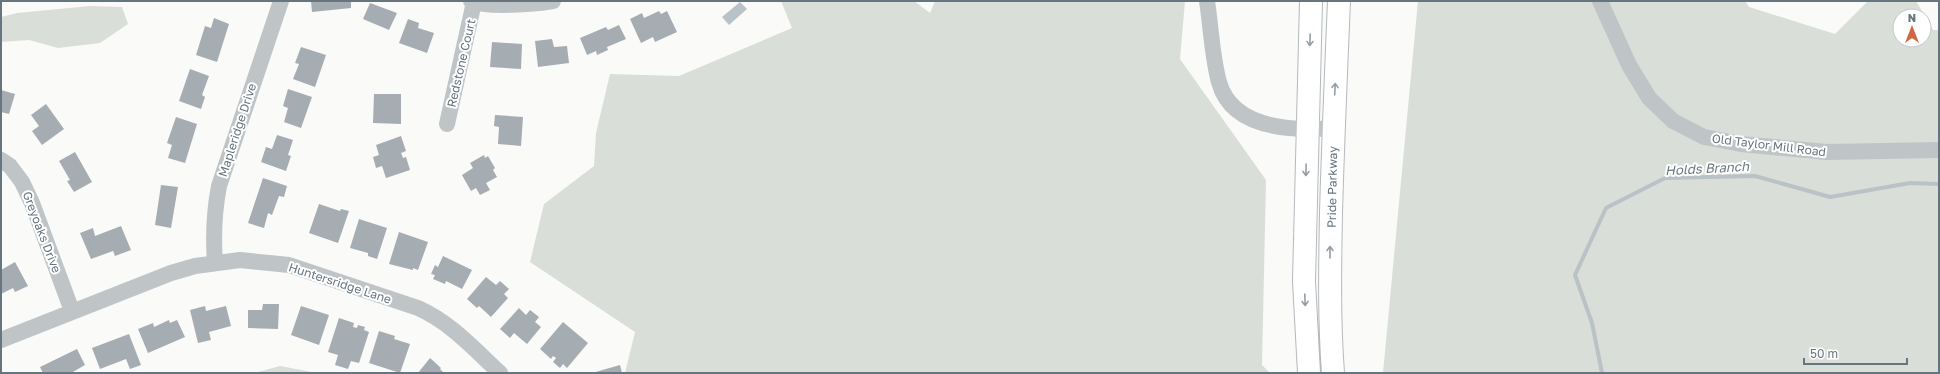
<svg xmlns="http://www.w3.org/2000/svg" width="1940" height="374" viewBox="0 0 1940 374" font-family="'Golos Text',sans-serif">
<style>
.green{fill:#daded8;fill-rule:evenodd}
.water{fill:#b9c2c7}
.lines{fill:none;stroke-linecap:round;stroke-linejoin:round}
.stream{stroke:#b9c2c7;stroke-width:4}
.building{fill:#a5acb2}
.secondary-casing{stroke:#b4b9bd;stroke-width:24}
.street{stroke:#bfc4c7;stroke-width:16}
.secondary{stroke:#fff;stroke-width:22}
.oneway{stroke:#959ea5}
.labels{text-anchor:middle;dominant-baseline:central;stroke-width:4;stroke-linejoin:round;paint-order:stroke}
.street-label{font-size:12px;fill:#67757f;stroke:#fff}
.water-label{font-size:13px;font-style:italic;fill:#687980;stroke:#fff}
</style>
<rect width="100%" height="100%" fill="#fafaf8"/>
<path class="green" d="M781,1h133l16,12 5,-12h250l-5,58 86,121 -4,185 8,8h-645l10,-41 -105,-70 14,-58 50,-38 2,-33 14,-59 69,2 113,-48z
M1418,1h327l4,6 86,27 33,-33h48l17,29h6v343h-556zM1900,16h24v24h-24z
M90,6l32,1 6,17 -28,19 -42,5 -29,-8 -28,2v-25l16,-4z
M280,366l37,7h-63z"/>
<path class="water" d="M740,2l7,7 -18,16 -7,-8z"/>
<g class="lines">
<path class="stream" d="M1602,373l-10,-50 -17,-48 31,-67 59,-30 90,-2 75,21 80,-14 29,1"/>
</g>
<path class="building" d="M311,1h40v7l-39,4z
M370,3l27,10 -8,17 -26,-11z
M659,11l2,3 6,-3 10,21 -22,10 -2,-5 -12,6 -11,-24 12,-6 2,5z
M214,18l15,6 -12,38 -21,-7 9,-29 6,2z
M408,19l11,4 -1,5 16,5 -7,20 -28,-10z
M619,25l7,14 -19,8 1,3 -11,5 -1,-4 -9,4 -7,-17 26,-11 2,3z
M552,39l2,8 13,-1 2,17 -31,4 -3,-26z
M492,42l30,2 -1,25 -31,-2z
M301,47l25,8 -11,32 -22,-8 6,-15 -4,-1z
M190,69l19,7 -7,19 3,2 -4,12 -22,-8z
M288,89l24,8 -11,31 -17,-6 4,-14 -5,-2z
M1,90l14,4 -6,20 -8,-2z
M374,94h27v30l-28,-1z
M46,104l18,25 -22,16 -10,-14 7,-5 -8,-11z
M495,115l28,2 -2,29 -23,-2 1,-17 -5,-1z
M176,117l21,7 -12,39 -17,-5 4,-13 -5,-2z
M277,135l16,5 -5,15 3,1 -5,15 -25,-9 5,-15 6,2z
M401,136l5,15 -5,2 2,5 3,-1 4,13 -24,8 -4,-12 -6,2 -3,-11 6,-2 -3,-10z
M75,152l17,30 -18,10 -7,-11 3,-1 -11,-19z
M484,155l1,3 3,-2 7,12 -2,2 4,7 -11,6 4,7 -10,5 -4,-7 -5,3 -9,-16 11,-7 -3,-5z
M263,178l24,8 -3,11 -5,-1 -7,19 -4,-2 -4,15 -16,-5z
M161,185l17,2 -7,41 -16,-3z
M319,204l21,7 1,-2 8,2 -11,32 -29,-10z
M359,219l28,9 -10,31 -9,-3v-3l-18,-5z
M121,226l10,24 -16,6 -2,-5 -22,8 -11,-26 13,-5 2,8z
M399,232l29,10 -10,28 -5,-2v2l-24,-6z
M443,256l29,14 -10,19 -16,-8 -1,3 -12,-5 2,-4 -4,-1 4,-9 3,2z
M15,262l13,24 -13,6 -2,-4 -12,6v-24z
M486,277l10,8 4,-4 9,8 -5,5 4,4 -17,19 -12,-11 -2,2 -10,-9z
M263,304h16l-1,25 -30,-1v-18h14z
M205,306l1,5 20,-5 5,20 -22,6 2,8 -13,3 -8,-33z
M301,306l28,9 -10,30 -28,-10z
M519,308l7,7 4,-5 9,7 -4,5 6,5 -14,17 -13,-11 -4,5 -10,-9z
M339,318l15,5 -1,4 4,1 1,-3 7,2 -1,3 5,2 -10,31 -8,-2 -3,8 -13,-4 3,-10 -10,-3z
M169,320l1,3 7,-3 8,17 -37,16 -10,-24 15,-6 1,4z
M563,322l25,21 -21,25 -4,-4 -3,4 -7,-6 3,-4 -3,-2 -2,3 -11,-10z
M379,331l16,5 -1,3 16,5 -10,29 -31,-10z
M129,334l12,31 -11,4 -4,-10 -26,10 -8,-21z
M77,349l8,16 -14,8h-28l-3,-6z
M430,358l11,10 -1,1 4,4h-26z
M620,365l2,8h-30z"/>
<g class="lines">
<defs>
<path id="secondary" d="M1309,373l-5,-92 7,-280
M1333,373c-4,-53 -3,-107 -2,-160 2,-71 5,-141 8,-212"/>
</defs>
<use href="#secondary" class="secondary-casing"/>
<path class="street" d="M471,1c17,7 64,3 82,0
M1207,1c4,26 5,56 12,81 13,48 74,49 114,46
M1600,1l29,64 20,33 24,23 31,16 37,7 86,8 112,-2
M447,124l27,-122
M1,160l9,6 12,16 10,21 40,108
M215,263c-2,-27 -1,-51 4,-77l62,-185
M1,340l170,-67 24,-7 45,-6 49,5 129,43c32,14 56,41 82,65"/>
<use href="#secondary" class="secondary"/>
</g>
<defs><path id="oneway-shaft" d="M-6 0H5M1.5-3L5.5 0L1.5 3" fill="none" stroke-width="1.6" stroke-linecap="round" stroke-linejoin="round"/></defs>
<g class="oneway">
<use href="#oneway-shaft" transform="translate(1310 40) rotate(92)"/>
<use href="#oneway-shaft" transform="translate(1335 89) rotate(-87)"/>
<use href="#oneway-shaft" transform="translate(1306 170) rotate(91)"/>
<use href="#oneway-shaft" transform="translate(1330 252) rotate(-90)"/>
<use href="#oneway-shaft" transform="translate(1305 300) rotate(88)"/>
</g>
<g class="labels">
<g class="street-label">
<text transform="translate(461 63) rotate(-77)">Redstone Court</text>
<text transform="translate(237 130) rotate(-72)">Mapleridge Drive</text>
<text transform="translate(1769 145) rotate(7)">Old Taylor Mill Road</text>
<text transform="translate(1332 187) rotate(-89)">Pride Parkway</text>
<text transform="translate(42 232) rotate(69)">Greyoaks Drive</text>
<text transform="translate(340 283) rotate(18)">Huntersridge Lane</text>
</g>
<g class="water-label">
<text transform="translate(1707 168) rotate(-3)">Holds Branch</text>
</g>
</g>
<rect width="1940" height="374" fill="none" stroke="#67757f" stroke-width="4"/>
<g transform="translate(1912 28)"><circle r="19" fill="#ffffff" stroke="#c2c8cc"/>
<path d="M0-3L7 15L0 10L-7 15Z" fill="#d06642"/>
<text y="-6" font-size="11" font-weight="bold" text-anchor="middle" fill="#67757f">N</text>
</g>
<path d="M1804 358v6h103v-6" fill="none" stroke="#67757f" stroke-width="2"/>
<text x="1810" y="358" font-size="12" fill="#67757f" stroke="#ffffff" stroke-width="3" paint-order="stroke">50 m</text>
</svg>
